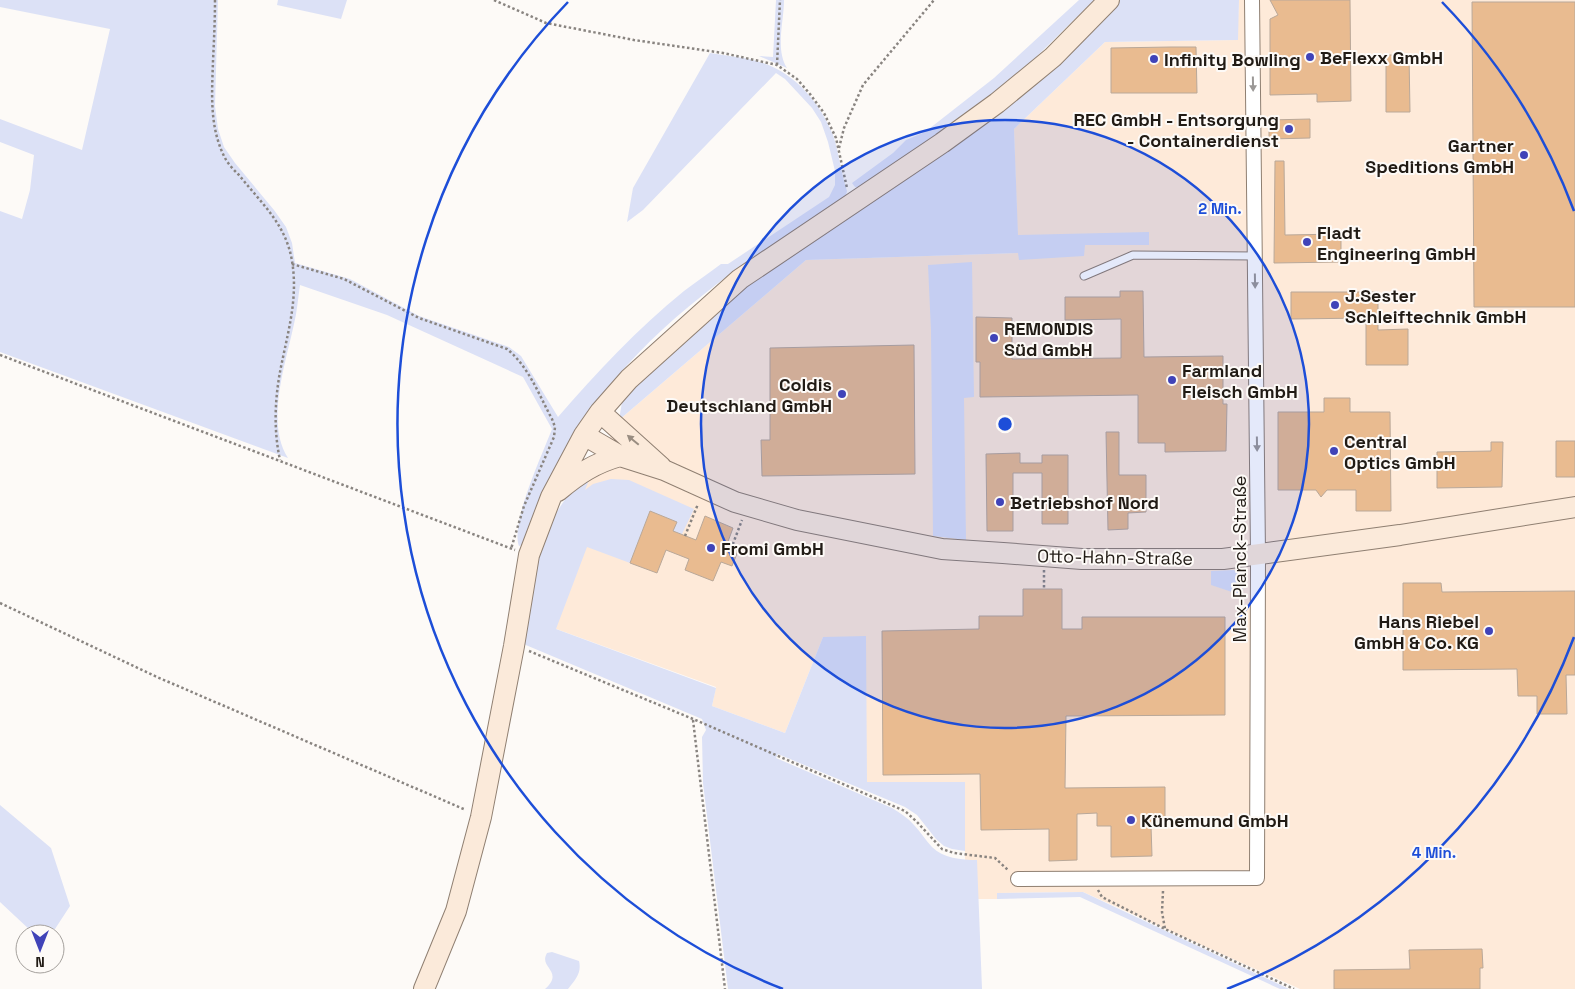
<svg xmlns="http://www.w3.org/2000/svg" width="1575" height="989" viewBox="0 0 1575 989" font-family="'Space Grotesk',sans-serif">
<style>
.built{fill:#feead9}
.green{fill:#dce1f6}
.building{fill:#e9bb90;stroke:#b9a899}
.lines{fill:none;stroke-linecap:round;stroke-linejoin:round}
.lane-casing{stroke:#8f7f71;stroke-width:9}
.street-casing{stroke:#8f7f71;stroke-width:16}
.secondary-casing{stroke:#8f7f71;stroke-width:22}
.path{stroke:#898480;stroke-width:2.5;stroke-dasharray:2.5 2.5;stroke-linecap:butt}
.lane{stroke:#fff;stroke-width:7}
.street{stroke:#fff;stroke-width:14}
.secondary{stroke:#fbeada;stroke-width:20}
.oneway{fill:#9b9896}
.oneway2{fill:#998d81}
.ring{fill:none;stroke:#1d4ed8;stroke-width:2.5}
.poi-dot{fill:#4043b8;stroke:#fdfaf7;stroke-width:2}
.labels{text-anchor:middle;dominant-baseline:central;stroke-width:4;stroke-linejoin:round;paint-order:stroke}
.poi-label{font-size:18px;font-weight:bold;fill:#211b15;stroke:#fdfaf7;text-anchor:start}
.street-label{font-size:18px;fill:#211b15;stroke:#fdfaf7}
.centre{fill:#1d4ed8;stroke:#fdfaf7;stroke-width:2.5}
.ring-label{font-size:15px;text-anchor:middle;font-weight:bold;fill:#1d4ed8;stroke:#fdfaf7;stroke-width:4;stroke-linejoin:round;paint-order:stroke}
</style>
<rect width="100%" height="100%" fill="#fdfaf7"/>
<path class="built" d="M1239,0h336v989h-275l-217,-97 -86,1v6h-19l-2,-38 -11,-1v-78l-98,1 -44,-146 -38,96 -73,-27 4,-19 -179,-65 24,-82 33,-72 25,-48 187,-160 212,-7 -4,-124 91,-87 132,-2z"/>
<path class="green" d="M0,0h218l-3,106 3,23 6,18 11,16 39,47 12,17 6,16 3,20 55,16 69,37 90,31 12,9 37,61c39,-45 79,-88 126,-126 12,-9 25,-18 37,-27h7l101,-67 6,-12v-14l-7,-29 -7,-20 -9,-14 -27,-29 -9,-6 -133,137 -16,12 6,-34 77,-135c17,3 36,4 53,10 33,11 57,40 70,72 6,18 8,38 14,56l-2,8c-108,65 -218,140 -281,253 -16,27 -26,57 -37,87l-5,6 -3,1c-9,-23 24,-93 33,-117l-29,-52 -136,-62 -87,-30c-2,13 -3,27 -6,39 -8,38 -29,99 -6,134l-288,-106v-141l22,8 8,-29 4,-35 -34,-13v-23l82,31 28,-121 -110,-22z
M278,0h69l-6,19 -64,-14z
M776,0h8c0,22 -9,49 3,68l-28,-12 14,1z
M1079,0h15l-65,64 -47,39 -123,85 -4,-1 -3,-4 41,-30 13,-13 19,-8 69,-54z
M1118,0h121l-1,40 -133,2 -91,87 4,106 131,-3v13h-64l-1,11 -65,4 -1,-7 -212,7 -187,160 3,-18 13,-17 102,-93z
M972,262l2,135 -10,1 2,142 -33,-4 -2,-205 -3,-66z
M594,468l-9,22 8,-6 18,-5 18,1 65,29 -12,25 -10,-1 5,-11 -27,-11 -20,52 -43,-16 -31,82 160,59 -4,18 73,27 38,-96 43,-1 1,146h98v69l-13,-2 -8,-3 -8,-7 -19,-24 -12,-8 -127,-53 -2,4 116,50c8,5 16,10 22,17 7,7 11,15 18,22 11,11 29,13 45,13l5,129h-254l-25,-206 -1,-46 4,-7 -4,-11 -181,-76 8,-59 17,-56 26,-39z
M1234,570c8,7 12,14 7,25l-30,-10v-14z
M0,805l51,43 19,58 -15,23 -24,2 -31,-29z
M1083,892l206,97h-9l-200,-92 -83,2v-6z
M552,952l27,9c3,12 -4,19 -11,28h-23c20,-18 -7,-21 2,-36z"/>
<path class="building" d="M1270,0h80l1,101 -34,1v-8l-47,1v-76l8,-4z
M1472,2h103v305h-101z
M1171,47h25l1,46h-86v-45z
M1386,55h23l1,57h-24z
M1310,119v19l-41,1v-19z
M1275,161h9l1,74 56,-1v28l-67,1z
M1120,291h23l1,66 79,-1v48h4l-1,47 -61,1v-9h-27v-48l-158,2v-35h-4v-45l36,1v41l109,-1v-39l-56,1v-23h55z
M1291,292h87v38l30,-1v36h-42v-47l-75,1z
M914,345l1,129 -153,2 -1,-36h9v-92z
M1324,398h26v14h40l1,99h-35v-21h-29l-6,7 -5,-7h-38v-78h46z
M1106,432h13v43h27v37l-18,1v16l-20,1z
M1556,441h19v36h-19z
M1491,442h12l-1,45 -65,1v-36l54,-1z
M1020,453v10h22v-8h26v69h-26v-51h-29v58h-26l-1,-77z
M650,511l27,11 -4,9 23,9 9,-24 28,12 -7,19 12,4 -6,15 -11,-4 -8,19 -28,-11 4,-11 -23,-9 -9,23 -27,-10z
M1403,583h38l1,9 133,-1v84h-9l1,39h-30v-18h-19l-1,-27 -114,1z
M1023,589h39v40h20v-12h143v98l-159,1 -1,72 100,-1v39h-14l1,30 -41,1v-31h-14v-13l-20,1v46l-28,1v-32l-68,1 -1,-56 -97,1 -1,-144 97,-2v-13h44z
M1482,949l1,19h-3v21h-146v-19l76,-1 -1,-19z"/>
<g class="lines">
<defs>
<path id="lane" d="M1084,276l49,-21 122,1"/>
<path id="street" d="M1018,879l239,-1 1,-323 -6,-555"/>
<path id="secondary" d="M600,412l61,55
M584,435l36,21 44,14 71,32 62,18 145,29 61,4 79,6h141l177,-24 175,-28
M558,491c20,-17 37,-28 62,-35
M424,989l32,-78 25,-94 33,-171 15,-91 22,-58 33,-62 16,-23 29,-33 111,-100 202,-136 55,-40 56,-46 56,-57"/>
</defs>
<use href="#lane" class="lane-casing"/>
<use href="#street" class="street-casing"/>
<use href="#secondary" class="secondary-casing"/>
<path class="path" d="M215,0c0,20 -1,40 -2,61 -1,32 -4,66 12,97 3,6 9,12 14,17 22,28 47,49 53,86 6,35 -3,67 -10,101 -7,32 -9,66 -2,98
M494,0l52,23 88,17 89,13 54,12 20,14 13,15 14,19 12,25 11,50
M777,65l3,-65
M839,148l5,-20 19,-43 71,-85
M292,264l52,15 75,39 88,31c22,18 32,46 45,70l3,8 -1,10 -30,69 -13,43
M0,355l515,195
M685,536l13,-32
M731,549l11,-29
M1044,570v19
M0,603l157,74 309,133
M529,651l164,68 212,92 12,11 25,27 12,4 41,5 14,13
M693,720l32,269
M1098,890l4,7 63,32 129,60
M1163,891l-1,21 3,17"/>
<use href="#lane" class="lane"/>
<use href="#street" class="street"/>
<use href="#secondary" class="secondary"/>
</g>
<defs><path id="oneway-solid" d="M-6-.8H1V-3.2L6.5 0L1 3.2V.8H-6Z" transform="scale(1.25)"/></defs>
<g class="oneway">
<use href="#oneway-solid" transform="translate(1253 84) rotate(89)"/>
<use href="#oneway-solid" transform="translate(1255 281) rotate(89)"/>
<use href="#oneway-solid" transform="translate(1257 444) rotate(89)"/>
</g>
<use class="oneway2" href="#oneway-solid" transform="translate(633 440) rotate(-140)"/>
<circle cx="1005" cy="424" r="304" fill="#1d4ed8" fill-opacity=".12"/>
<g class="ring">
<circle cx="1005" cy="424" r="304"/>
<path d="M1574 637A607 607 0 0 1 1227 989M783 989A607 607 0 0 1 568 2M1442 2A607 607 0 0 1 1574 211"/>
</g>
<g class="poi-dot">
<circle cx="1310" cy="57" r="5"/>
<circle cx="1154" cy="59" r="5"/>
<circle cx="1289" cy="129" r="5"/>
<circle cx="1524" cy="155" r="5"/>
<circle cx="1307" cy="242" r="5"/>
<circle cx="1335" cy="305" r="5"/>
<circle cx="994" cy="338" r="5"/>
<circle cx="1172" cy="380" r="5"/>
<circle cx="842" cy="394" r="5"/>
<circle cx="1334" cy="451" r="5"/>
<circle cx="1000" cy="502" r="5"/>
<circle cx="711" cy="548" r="5"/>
<circle cx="1489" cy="631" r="5"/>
<circle cx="1131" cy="820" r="5"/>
</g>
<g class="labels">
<g class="poi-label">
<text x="1320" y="57">BeFlexx GmbH</text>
<text x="1164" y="59">Infinity Bowling</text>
<text x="1279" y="119" text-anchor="end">REC GmbH - Entsorgung<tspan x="1279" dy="21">- Containerdienst</tspan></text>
<text x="1514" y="145" text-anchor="end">Gartner<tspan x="1514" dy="21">Speditions GmbH</tspan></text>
<text x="1317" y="232">Fladt<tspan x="1317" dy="21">Engineering GmbH</tspan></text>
<text x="1345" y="295">J.Sester<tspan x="1345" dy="21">Schleiftechnik GmbH</tspan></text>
<text x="1004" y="328">REMONDIS<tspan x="1004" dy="21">Süd GmbH</tspan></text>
<text x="1182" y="370">Farmland<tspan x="1182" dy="21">Fleisch GmbH</tspan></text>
<text x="832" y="384" text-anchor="end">Coldis<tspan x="832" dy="21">Deutschland GmbH</tspan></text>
<text x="1344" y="441">Central<tspan x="1344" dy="21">Optics GmbH</tspan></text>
<text x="1010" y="502">Betriebshof Nord</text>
<text x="721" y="548">Fromi GmbH</text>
<text x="1479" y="621" text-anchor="end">Hans Riebel<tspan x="1479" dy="21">GmbH &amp; Co. KG</tspan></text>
<text x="1141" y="820">Künemund GmbH</text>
</g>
<g class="street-label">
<text transform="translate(1115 557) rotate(1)">Otto-Hahn-Straße</text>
<text transform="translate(1239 559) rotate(-90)">Max-Planck-Straße</text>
</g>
</g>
<circle cx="1005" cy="424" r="8" class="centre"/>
<g class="ring-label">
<text x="1220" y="214">2 Min.</text>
<text x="1434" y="858">4 Min.</text>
</g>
<g transform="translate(40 949) rotate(180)"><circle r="24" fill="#fdfaf7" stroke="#a5a19d"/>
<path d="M0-4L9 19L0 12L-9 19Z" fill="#4043b8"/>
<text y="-8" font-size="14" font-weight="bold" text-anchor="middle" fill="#211b15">N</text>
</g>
</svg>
